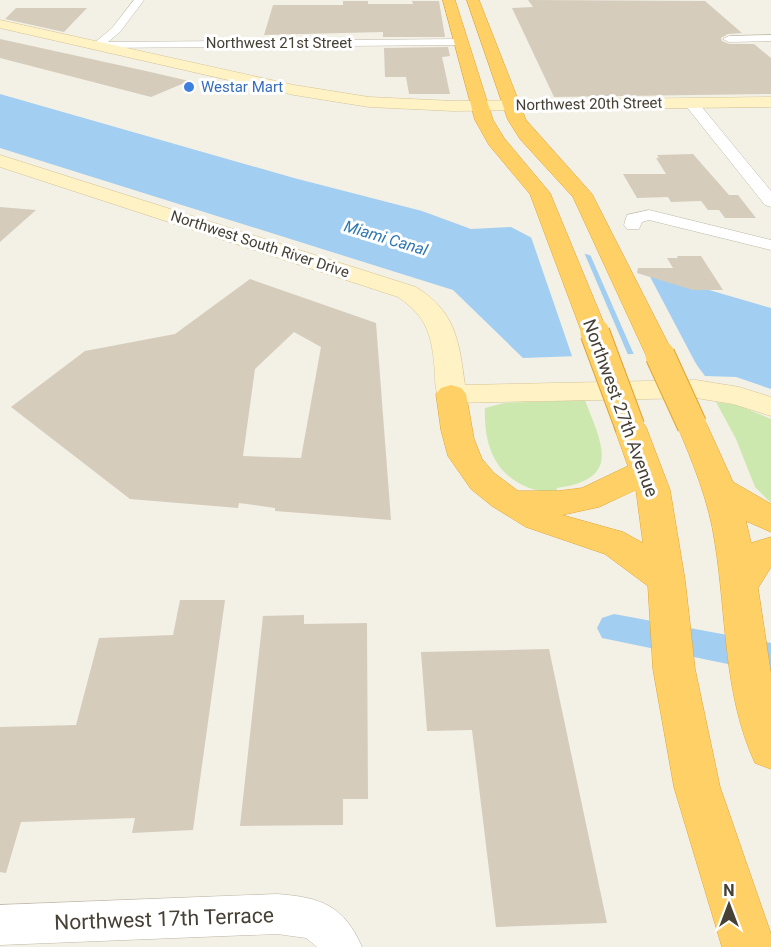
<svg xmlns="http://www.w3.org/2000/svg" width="771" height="947" viewBox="0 0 771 947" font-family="Roboto,sans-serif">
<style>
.green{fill:#cde8af}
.water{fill:#a2cef1}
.pier{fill:#f3f0e6}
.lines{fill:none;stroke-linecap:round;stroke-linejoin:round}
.canal{fill:#a2cef1;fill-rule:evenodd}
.building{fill:#d5ccbc;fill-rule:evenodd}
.street-casing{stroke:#bfb8a9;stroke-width:1}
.secondary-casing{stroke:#d4c496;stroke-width:1}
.highway-casing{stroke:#dea536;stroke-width:1}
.street{fill:#fff;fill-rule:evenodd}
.secondary{fill:#fff2c5;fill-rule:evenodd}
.highway{fill:#fed066;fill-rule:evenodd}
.highway-bridge-casing{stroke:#dea536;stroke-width:31;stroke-linecap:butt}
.highway-bridge{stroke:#fed066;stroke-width:29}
.shop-dot{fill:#3f7fe0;stroke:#fff;stroke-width:2}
.labels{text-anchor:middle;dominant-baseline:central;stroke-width:6;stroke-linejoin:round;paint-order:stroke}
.far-street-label{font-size:15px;fill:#464035;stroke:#fff}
.far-shop-label{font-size:15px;fill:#366cbe;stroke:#fff;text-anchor:start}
.far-water-label{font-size:16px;font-style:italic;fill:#2e77b3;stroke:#fff}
.street-label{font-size:18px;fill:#464035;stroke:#fff}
.near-street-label{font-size:21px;fill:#464035;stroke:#fff}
</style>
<rect width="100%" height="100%" fill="#f3f0e6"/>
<path class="green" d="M585,400c16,43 38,79 -28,88l-1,6c-51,-5 -73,-36 -71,-86l19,-5z
M716,402l21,3 34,14v84l-16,-16 -19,-48z"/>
<path class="water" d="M0,94l294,84 128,33 49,18 40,-2 23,12 237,69v81l-35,-12 -31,-1 -18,-24 -164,6 -70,-68 -453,-142z"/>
<path class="pier" d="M530,234l53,16 46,107 -56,2z
M589,252l57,17 58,110 -19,-24 -50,2z"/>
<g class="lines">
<path class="canal" d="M614,614l157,29v30l-169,-35 -5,-10 5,-10z"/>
</g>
<path class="building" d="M528,0l177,1 37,32 -14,1 -7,4 1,3 7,3h25l17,14v36l-217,3 -42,-89 21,-1z
M343,1h25v3h45l-1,-3h27l6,36h-62v-5l-119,3 9,-30h70z
M16,8h71l-23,24 -59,-13z
M0,39l146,32 43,10 -38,16 -151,-39z
M448,47l2,9 -8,1 8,37h-41l-3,-17h-21l-1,-29z
M693,154l36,41h9l18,23h-31l-6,-8h-11l-7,-9 -30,1 -3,-5 -31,1 -14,-24h43l-10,-16h3l-2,-3z
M0,207l36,3 -36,32z
M677,256h24l22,34h-30l-56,-17 1,-5h35l-6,-10h11z
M250,279l126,44 15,197 -116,-9v-3l-36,-5 -1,5 -108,-9 -119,-92 74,-56 90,-17zM294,332l27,15 -20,111 -58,-2 12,-87z
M180,600h45l-32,230 -61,3 3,-15 -114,4 -15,51 -6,-1v-145l76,-2 23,-87 74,-3z
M304,615v9l63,-1 1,176h-25v26l-103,1 23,-210z
M549,649l58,274 -111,4 -24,-197 -45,1 -6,-79z"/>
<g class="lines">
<defs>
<path id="street" d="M134,0h10l-24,32 -12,10 353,-3 6,3 -6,3 -368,3v-4l19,-16z
M771,35v6l-42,1 -6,-3 6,-3z
M691,99l5,1 75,91v16l-6,-2 -79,-99 -2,-3z
M649,210l122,30v10l-122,-30 -7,2 -3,7h-12l-3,-4 3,-10z
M277,894c43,3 67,11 85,53h-45l-11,-9 -29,-4 -277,11v-40z"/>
<path id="secondary" d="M0,20l294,65 75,12 84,4 318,-4v10l-318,4 -84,-4 -75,-12 -294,-67z
M0,155l416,132c40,25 43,54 49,98l231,-5 43,7 32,10v19l-38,-12 -37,-6 -245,5 -10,-3c-6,-8 -6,-17 -6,-27 -3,-35 -6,-55 -37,-76l-398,-130z"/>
<path id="highway" d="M443,0h12l38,120 11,18 46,55 58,140 -3,6 -10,2 -10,-2 -3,-6 -52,-139 -41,-49 -14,-25z
M467,0h12l47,120 66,74 82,161 -4,6 -10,2 -10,-2 -4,-6 -73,-158 -53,-58 -12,-19z
M451,385l10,3 5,6 8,45 8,20 12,14 24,18h40l24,-3 46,-22 -14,-39 5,-7 11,-3 11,3 5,7 24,63 15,90 10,89 25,118 51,147v13h-49l-48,-160 -21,-118 -5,-83 -43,-32 -79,-27 -34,-21 -21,-17 -23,-33 -7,-26 -5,-36 5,-6zM636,490l7,53 -20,-11 -61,-17 37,-8z
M692,415l11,3 4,7 26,57 38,22v28l-25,-11 5,22 20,-6v30l-13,21 13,86v95l-16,-6c-32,-70 -28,-146 -40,-220 -6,-42 -22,-80 -38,-118l4,-7z"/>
</defs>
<use href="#street" class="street-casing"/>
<use href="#secondary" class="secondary-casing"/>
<use href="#highway" class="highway-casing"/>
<use href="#street" class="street"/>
<use href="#secondary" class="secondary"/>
<use href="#highway" class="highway"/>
<defs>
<path id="highway-bridge" d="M595,333l35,94
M660,355l32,70"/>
</defs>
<use href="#highway-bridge" class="highway-bridge-casing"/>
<use href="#highway-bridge" class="highway-bridge"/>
</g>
<circle class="shop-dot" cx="189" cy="87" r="6"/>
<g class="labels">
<g class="far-street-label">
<text x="279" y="43">Northwest 21st Street</text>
<text transform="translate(589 104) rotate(-1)">Northwest 20th Street</text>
<text transform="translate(260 244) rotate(18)">Northwest South River Drive</text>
</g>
<g class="far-shop-label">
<text x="201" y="87">Westar Mart</text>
</g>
<g class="far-water-label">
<text transform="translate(386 238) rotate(17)">Miami Canal</text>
</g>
<g class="street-label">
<text transform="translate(621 408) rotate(70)">Northwest 27th Avenue</text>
</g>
<g class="near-street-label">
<text transform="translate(164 919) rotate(-2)">Northwest 17th Terrace</text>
</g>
</g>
<g transform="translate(729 905)" stroke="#ffffff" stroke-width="4.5" paint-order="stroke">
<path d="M0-4.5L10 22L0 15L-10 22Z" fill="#464035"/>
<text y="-9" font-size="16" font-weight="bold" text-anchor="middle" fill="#464035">N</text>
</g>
</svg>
